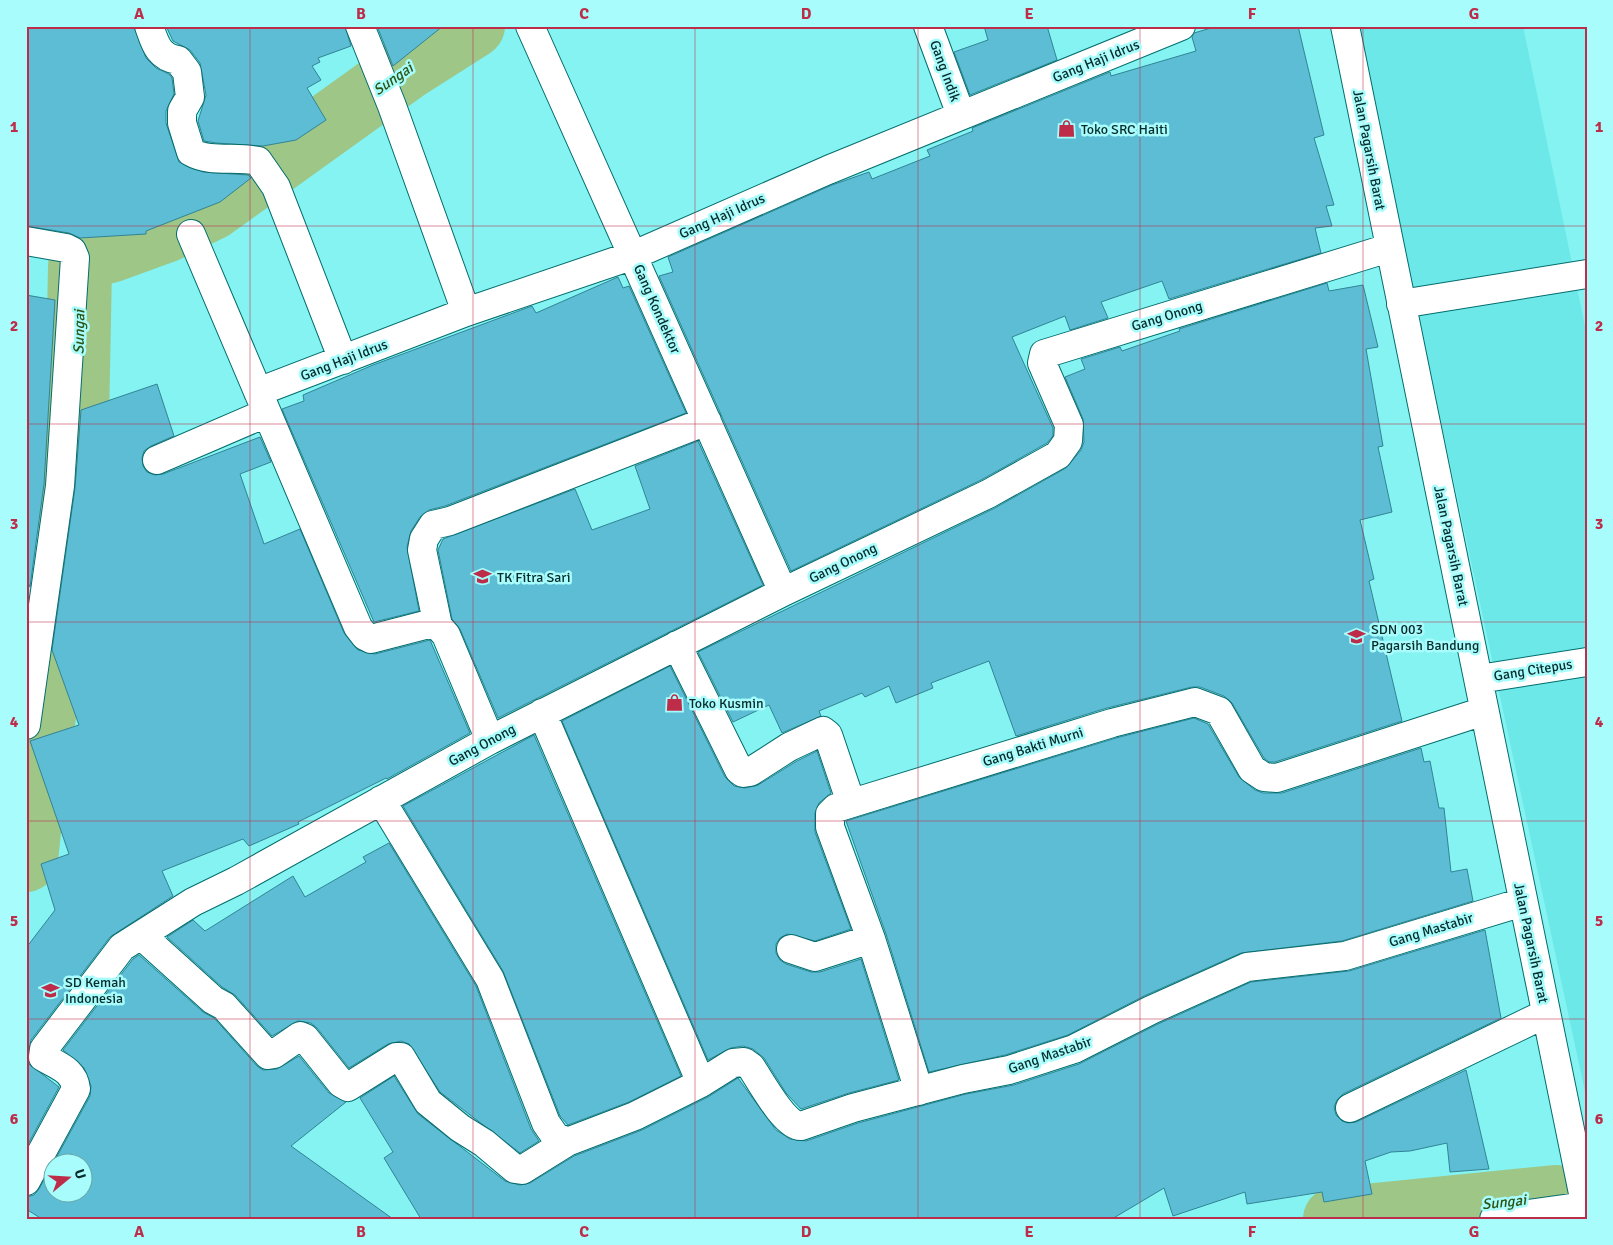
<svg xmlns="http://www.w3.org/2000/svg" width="1613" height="1245" viewBox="0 0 1613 1245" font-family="Signika,sans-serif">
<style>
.built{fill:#6be8e7}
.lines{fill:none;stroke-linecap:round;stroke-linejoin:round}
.river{stroke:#9dc687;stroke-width:64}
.building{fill:#5cbdd4;stroke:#328495}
.minor-casing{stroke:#036d6d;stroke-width:30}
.minor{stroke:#fff;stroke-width:28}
.grid{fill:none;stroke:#bd2d4a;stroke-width:1;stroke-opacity:0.55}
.labels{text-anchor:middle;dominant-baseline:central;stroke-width:5;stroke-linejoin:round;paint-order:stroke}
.street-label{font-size:14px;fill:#052b2b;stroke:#a8fcfb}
.poi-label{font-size:14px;fill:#052b2b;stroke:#a8fcfb;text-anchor:start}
.water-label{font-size:15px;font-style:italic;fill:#2d5212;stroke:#a8fcfb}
.neatline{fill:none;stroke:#bd2d4a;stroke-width:2}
.grid-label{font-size:16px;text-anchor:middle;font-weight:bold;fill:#bd2d4a}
</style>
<rect width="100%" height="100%" fill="#84f3f2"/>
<path class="built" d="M1356,26h167l64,310v765z"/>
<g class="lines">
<path class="river" d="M26,860l9,-86 32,-207 9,-92 4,-209 5,-9 25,-6 55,-20 47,-23 195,-140 66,-42
M1335,1219l220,-22"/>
</g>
<path class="building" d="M26,26h108l12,32 10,10 13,6 3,4 2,16 -8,17v12l13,39 24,10 45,3 3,3 -31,24 -74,29v3l-66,4 -11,-5 -43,-7z
M166,26h179l6,20 -33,12 2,4 -8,4 9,14 -14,8 19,32 -30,20 -33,6 -47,-3 -12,-2 -6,-20 8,-26 -6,-32 -10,-13 -17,-9z
M377,26h66l-50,40z
M984,26h63l10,34 -87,35 -16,-43 34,-12z
M1218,26h80l26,109 -10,3 20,67 -8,1 6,20 -17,2 6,25 -152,46 -7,-18 -61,21 7,16 -38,12 -5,-14 -53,21 41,91v8l-6,7 -66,37 -190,91 -132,-295 14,-4 -5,-15 164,-72 37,-13 3,7 58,-23 -3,-6 46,-19 -1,-3 138,-56 1,4 85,-25 -4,-14 2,-4z
M618,277l5,11 6,-2 57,127 -241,93 -16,4 -9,7 -9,14 -4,16 12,64 -45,11 -92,-213 22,-8 -1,-6 70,-30 159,-59 4,7z
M1327,283l2,8 34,-6 15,62 -12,2 17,97 -5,1 14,65 -32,8 14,59 -5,2 33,140 -127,41h-6l-5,-4 -32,-55 -8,-7 -24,-9h-8l-85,21 -91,28 -27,-75 -58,22 2,5 -37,15 -7,-17 -24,11 -3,-4 -43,18 2,5 -39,17 -13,-28 -36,17 -35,-70 297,-144 71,-40 15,-18 3,-8 -1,-23 -18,-42 20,-8 -4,-10 39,-12 2,4 58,-20 -1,-2z
M26,295l29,5 -11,184 -14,103 -4,-9z
M157,384l17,52 -23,10 -7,5 -2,7 1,8 4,6 8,3 8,-1 97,-37 11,25 -31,12 24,70 36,-15 44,104 14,17 17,4 55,-14 40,93 -83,46 -1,-1 -88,44 1,2 -50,22 -6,-7 -81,32 11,25 -63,41 -79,103 -3,15 1,9 30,23 -33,61v-200l29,-38 -14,-46 28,-10 -39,-113 49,-16 -27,-75 23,-162 6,-78z
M698,441l65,144 -265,133 -38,-89 -8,-10 -14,-69 5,-11 132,-50 17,41 58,-21 -15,-43z
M670,666l55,111 9,9 11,2 13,-3 39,-24 20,-10 14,42 -12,10 -4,10v19l36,97 -36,12 -28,-7 -7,4 -4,6v9l4,7 6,4 25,8h9l41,-13 38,121 -50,13 -48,16 -15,-16 -22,-35 -11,-9 -10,-3 -12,2 -23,12 -146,-339z
M1194,718l14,6 31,53 16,13 8,3h19l139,-45 3,14 6,-1 9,47h5l7,64 16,-3 6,32 -131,40 -101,12 -97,43 -76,39 -63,20 -76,17 -43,-138 -40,-113 270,-83z
M534,735l147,341 -52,26 -61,23 -8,-9 -57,-145 -100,-165z
M389,843l87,143 55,143 8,12 -19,12 -80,-61 -31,-48 -8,-3 -13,3 -39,24 -32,-40 -6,-5 -13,-2 -26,15 -37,-41 -13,-8 -55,-50 26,-17 12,11 88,-55 12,21 61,-35 -3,-5z
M1485,930l16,88 -158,76 -6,6 -3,7 2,8 6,6 6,2 8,-1 110,-52 23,99 -39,3 -3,-29 -37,8 -19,1 -26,9 7,33 -48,8 -2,-10 -75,12 -2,-12 -72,24 -9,-28 -52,31h-691l-37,-61 9,-6 -33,-54 34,-22 24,38 87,67 15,4 10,-2 44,-27 68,-26 66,-33 30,-19 38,52 14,9 16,2 52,-18 108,-29 48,-9 65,-21 79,-40 93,-42 98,-11z
M139,955l64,57 11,6 43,48 6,4 14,-1 22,-13 30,37 17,9 -55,44 102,73h-351l-16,-10v-12l8,-2 5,-6 13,-24v27h30v-30h-28l36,-66 1,-10 -7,-18 -21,-18 70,-91z"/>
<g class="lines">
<defs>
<path id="minor" d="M149,26c6,17 9,31 29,34l9,12 3,25 -8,14v12l9,29c19,11 45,4 67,9l18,26 67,173
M360,26l32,80 74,206
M530,26l253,566
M928,26l33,89
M1345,26l242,1187
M191,234l167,393 7,9 6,3 58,-15 9,2 8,9 44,105
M26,241l40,7 6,3 3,7 -15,228 -34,239
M1401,304l186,-30
M258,392l208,-80 168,-57 194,-85 353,-144
M157,460l109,-47
M438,626l-16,-76 2,-11 9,-14 17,-4 257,-100
M677,645l62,125 4,3 7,-1 39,-25 34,-16 5,4 23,68
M1479,679l108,-17
M542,713l159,370
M381,800l109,179 56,144 9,13 12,6 68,-26 66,-33 32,-20 11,-1 7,5c9,13 34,60 50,59l52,-18 110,-29 46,-9 65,-21 77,-39 96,-43 98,-11 178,-54
M141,935l72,65 11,6 44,49 6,-1 26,-18 5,2 36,45 7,4 48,-30h5l27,45 32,26 24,15 31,26 7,1 45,-28
M791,949l24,8 56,-18
M919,1091l-48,-152 -41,-112v-13l6,-6 276,-85 83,-21 24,9 33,58 12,8 13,1 207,-67
M1350,1108l195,-94
M26,1181l50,-92c-2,-19 -18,-23 -33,-32l1,-8 78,-102 71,-45 43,-21 254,-141 293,-148 205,-98 70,-39 10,-14 1,-16 -27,-62 2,-9 345,-106
M1494,1219l91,-13"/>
</defs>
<use href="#minor" class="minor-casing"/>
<use href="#minor" class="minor"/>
</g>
<path class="grid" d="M250,26v1193M473,26v1193M695,26v1193M918,26v1193M1140,26v1193M1363,26v1193M26,226h1561M26,424h1561M26,622h1561M26,821h1561M26,1019h1561"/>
<defs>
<symbol id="shop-bare" viewBox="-9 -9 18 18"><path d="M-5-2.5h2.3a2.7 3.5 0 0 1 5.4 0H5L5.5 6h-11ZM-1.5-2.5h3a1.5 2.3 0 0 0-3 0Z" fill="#bd2d4a" stroke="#a8fcfb" stroke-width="2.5" paint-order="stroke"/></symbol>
<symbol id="school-bare" viewBox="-9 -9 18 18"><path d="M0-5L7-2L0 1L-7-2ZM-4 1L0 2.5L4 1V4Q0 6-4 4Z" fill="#bd2d4a" stroke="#a8fcfb" stroke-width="2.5" paint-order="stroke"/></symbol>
</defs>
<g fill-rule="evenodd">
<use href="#shop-bare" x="1054" y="116" width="25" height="25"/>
<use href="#school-bare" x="470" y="564" width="25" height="25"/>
<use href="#school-bare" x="1344" y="624" width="25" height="25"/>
<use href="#shop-bare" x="662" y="690" width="25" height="25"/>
<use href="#school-bare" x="38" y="978" width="25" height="25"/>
</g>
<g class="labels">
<g class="street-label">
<text transform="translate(1096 61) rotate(-22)">Gang Haji Idrus</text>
<text transform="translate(945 71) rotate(70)">Gang Indik</text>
<text transform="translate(1369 150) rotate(79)">Jalan Pagarsih Barat</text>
<text transform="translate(722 216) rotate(-24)">Gang Haji Idrus</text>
<text transform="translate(657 309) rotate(66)">Gang Kondektor</text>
<text transform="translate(1167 316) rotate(-17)">Gang Onong</text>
<text transform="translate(344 360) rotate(-21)">Gang Haji Idrus</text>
<text transform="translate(1451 546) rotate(78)">Jalan Pagarsih Barat</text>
<text transform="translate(843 563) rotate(-26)">Gang Onong</text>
<text transform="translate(1533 670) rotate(-9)">Gang Citepus</text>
<text transform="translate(482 745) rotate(-28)">Gang Onong</text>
<text transform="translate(1033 747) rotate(-17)">Gang Bakti Murni</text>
<text transform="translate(1431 930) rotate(-17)">Gang Mastabir</text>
<text transform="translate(1531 943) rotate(78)">Jalan Pagarsih Barat</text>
<text transform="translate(1050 1055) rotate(-19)">Gang Mastabir</text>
</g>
<g class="poi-label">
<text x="1081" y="129">Toko SRC Haiti</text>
<text x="497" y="577">TK Fitra Sari</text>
<text x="1371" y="629">SDN 003<tspan x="1371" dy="16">Pagarsih Bandung</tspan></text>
<text x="689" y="703">Toko Kusmin</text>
<text x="65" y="982">SD Kemah<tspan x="65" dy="16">Indonesia</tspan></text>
</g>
<g class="water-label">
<text transform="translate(393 79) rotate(-35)">Sungai</text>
<text transform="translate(79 332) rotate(-89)">Sungai</text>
<text transform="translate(1504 1202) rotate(-6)">Sungai</text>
</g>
</g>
<rect width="1613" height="1245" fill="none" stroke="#a8fcfb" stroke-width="55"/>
<g transform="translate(68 1178) rotate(72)"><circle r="24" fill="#a8fcfb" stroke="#67a8a8"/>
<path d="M0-4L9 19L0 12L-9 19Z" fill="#bd2d4a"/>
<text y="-8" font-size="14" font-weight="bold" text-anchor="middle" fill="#052b2b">U</text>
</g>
<rect x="28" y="28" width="1558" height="1190" class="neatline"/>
<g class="grid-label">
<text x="139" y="19">A</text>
<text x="361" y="19">B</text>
<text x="584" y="19">C</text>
<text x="806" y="19">D</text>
<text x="1029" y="19">E</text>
<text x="1252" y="19">F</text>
<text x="1474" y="19">G</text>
<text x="14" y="132">1</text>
<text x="1599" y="132">1</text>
<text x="14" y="331">2</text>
<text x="1599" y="331">2</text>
<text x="14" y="529">3</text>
<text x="1599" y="529">3</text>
<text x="14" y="727">4</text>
<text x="1599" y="727">4</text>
<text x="14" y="926">5</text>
<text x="1599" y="926">5</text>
<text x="14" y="1124">6</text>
<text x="1599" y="1124">6</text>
<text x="139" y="1237">A</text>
<text x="361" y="1237">B</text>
<text x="584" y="1237">C</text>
<text x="806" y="1237">D</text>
<text x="1029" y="1237">E</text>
<text x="1252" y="1237">F</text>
<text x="1474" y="1237">G</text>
</g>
</svg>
